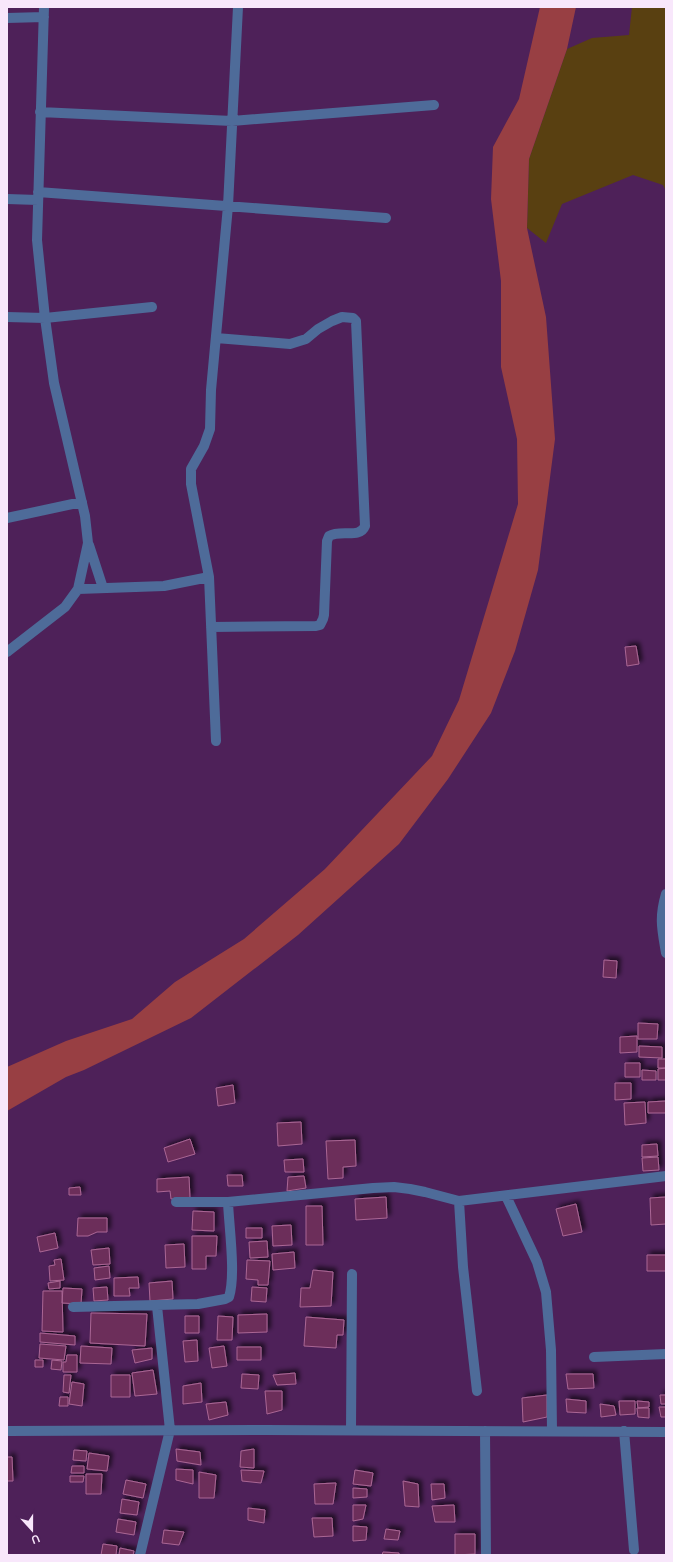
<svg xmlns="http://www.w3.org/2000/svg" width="673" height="1562" viewBox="0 0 673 1562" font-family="'Nunito Sans',sans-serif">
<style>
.green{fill:#594011}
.water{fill:#983f43}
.building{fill:#6c2e5a;stroke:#aa6694;filter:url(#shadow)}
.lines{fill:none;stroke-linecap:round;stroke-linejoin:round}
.minor{stroke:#4e6b99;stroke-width:10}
</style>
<defs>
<filter id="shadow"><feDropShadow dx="3.5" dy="-3.5" stdDeviation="2" flood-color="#0009"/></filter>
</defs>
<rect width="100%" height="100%" fill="#4e2159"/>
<path class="green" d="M632,7h34v184l-3,-6 -30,-10 -71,29 -16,39 -19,-15 2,-69 38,-110 25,-11 37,-3z"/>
<path class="water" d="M540,7h36l-9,42 -38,110 -2,69 19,89 9,122 -17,131 -23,81 -24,62 -43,66 -49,65 -101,91 -107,83 -107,52 -18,7 -59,34v-44l59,-26 66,-22 43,-37 69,-43 81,-70 107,-113 27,-56 59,-196 -1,-65 -16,-72v-86l-10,-82 2,-52 26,-48z"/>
<path class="building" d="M636,646l3,18 -12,2 -2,-19z
M604,960l13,1 -1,17 -13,-1z
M638,1023l20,1 -1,15h-19z
M637,1036v16l-17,1v-16z
M639,1046l23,1v11l-23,-1z
M658,1059h8v9h-8z
M625,1063h15v14h-15z
M666,1068v12h-8v-11z
M642,1070l14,1v9h-14z
M615,1083h16v16l-16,1z
M233,1085l2,18 -17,3 -2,-18z
M666,1101v12h-18v-11z
M645,1102l1,21 -21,2 -1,-22z
M301,1122l1,22 -24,2 -1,-23z
M190,1139l5,15 -27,8 -4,-14z
M355,1140l1,26 -13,1v11l-15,1 -2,-38z
M657,1144l1,12 -16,1v-12z
M658,1157l1,13 -16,1 -1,-13z
M303,1159l1,13h-19l-1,-12z
M227,1175h15l1,11h-15z
M304,1176l2,12 -19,3 1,-14z
M189,1177l1,21 -19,1 -1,-8 -13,1v-13z
M80,1187l1,8h-12v-7z
M386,1197l1,21 -31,2 -1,-21z
M666,1197v27l-15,1 -1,-27z
M576,1204l6,28 -19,4 -7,-27z
M306,1206h16l1,39h-17z
M193,1211l21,1v19l-22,-1z
M78,1218h29v14h-10l-9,4h-11z
M291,1225l1,20 -19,1 -1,-20z
M246,1228h16v10h-16z
M55,1233l3,15 -18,4 -3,-15z
M192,1236h25l-1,20h-10v13h-14z
M267,1241l1,16 -18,1 -1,-16z
M184,1244l1,23 -19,1 -1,-23z
M109,1248l1,16 -17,1 -2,-15z
M294,1252l1,16 -22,2 -1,-16z
M647,1255h19v16h-19z
M61,1259l3,21 -14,1 -1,-15 6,-1 -1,-5z
M247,1260l23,1 -2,24h-10v-5l-12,-1z
M109,1266l1,12 -15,2 -1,-12z
M313,1270l20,2 -2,34 -31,1 1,-19h9z
M138,1277l1,11h-10l1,8h-16v-18z
M60,1281v7l-11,1 -1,-6z
M172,1281l1,18 -23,2 -1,-18z
M107,1287l1,13 -14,1 -1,-13z
M252,1287l15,1 -1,14 -15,-1z
M63,1288l19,1 -1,15 -19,-1z
M43,1291h19l1,41 -21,-1z
M91,1313l56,1 -2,32 -55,-3z
M267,1314v18l-29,1v-18z
M185,1316h14v17h-14z
M218,1316l15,1 -1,23h-15z
M306,1317l38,3 -1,15h-6l-1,13 -32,-2z
M40,1333l35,3v9l-35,-3z
M197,1340l1,21 -13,1 -2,-21z
M40,1344l26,2 -2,14 -25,-2z
M81,1346l31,2 -1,16 -31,-1z
M224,1346l3,20 -15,2 -3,-20z
M237,1347h24v13h-24z
M152,1348v11l-17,4 -3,-13z
M67,1355h10v17h-14v-10h3z
M35,1360h8v7h-8z
M52,1360l10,1 -1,9 -10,-1z
M153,1370l4,24 -22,2 -3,-23z
M295,1373l1,11 -19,1 -4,-10z
M242,1374l17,1 -1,14 -17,-1z
M566,1374h27l1,14 -26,1z
M64,1375h7l-2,18 -6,-1z
M111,1375h19v22h-19z
M72,1382l12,2 -2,22 -13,-2z
M201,1383l1,19 -19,2v-18z
M265,1391h17v19l-15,4z
M547,1395v22l-24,5 -1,-24z
M660,1395h6v9h-5z
M60,1397h8v9h-9z
M566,1399l20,2v12l-19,-1z
M619,1401h16v13l-15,1z
M637,1401l12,1v5l-11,1z
M226,1402l2,13 -19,5 -3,-16z
M600,1404l14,2 2,9 -15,2z
M659,1407h7v10h-5z
M637,1408h12v10l-11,-1z
M176,1449l24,3 1,13 -24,-4z
M254,1449v19l-14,-1 1,-16z
M74,1450l13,1 -1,10 -13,-1z
M89,1453l20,3 -2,15 -20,-2z
M7,1457h5l1,24h-6z
M72,1466h12v7h-13z
M176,1469l17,1v14l-17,-4z
M241,1470l23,1 -3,12 -19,-2z
M355,1470l18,3 -2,13 -18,-2z
M199,1472l17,3 -2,23h-15z
M86,1474h16l-1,20h-15z
M70,1476h14l-1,6h-13z
M126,1480l20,4 -3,14 -20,-4z
M403,1481l15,3 1,23 -14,-1z
M336,1483l-3,21h-18l-1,-20z
M431,1484h13l1,14 -13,2z
M353,1488l14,1v8l-14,1z
M122,1499l17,3 -2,13 -17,-2z
M353,1505h13l-3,14 -10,2z
M454,1505l1,17h-20l-3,-16z
M248,1508l17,2 -1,13 -16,-3z
M312,1518h20l1,18 -19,1z
M118,1519l18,3 -2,13 -18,-3z
M353,1526l14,1 -1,13 -13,1z
M386,1529l14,2 -2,9 -14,-1z
M164,1530l20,2 -5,13 -17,-2z
M455,1534h20v20l-20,1z
M103,1544l14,2 -1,9h-15z
M120,1548l14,3 -1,4h-14z
M383,1552l16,1v2h-17z"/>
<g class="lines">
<path class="minor" d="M7,18l37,-1
M40,112l192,9 202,-16
M38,192l348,26
M7,199l31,1
M7,317l38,1 107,-11
M7,518l75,-16
M89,545l14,43
M78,589l86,-3 45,-9
M211,627l105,-1 4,-1 3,-6 1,-4 3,-74 2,-5c12,-7 31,3 36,-10l-9,-205 -3,-3 -11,-1 -10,4 -14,8 -12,10 -16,5 -74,-6
M7,652l58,-45 13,-18 10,-46 -3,-27 -31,-133 -9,-65 -8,-78 7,-233
M216,741l-7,-164 -18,-93v-15l13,-23 6,-17 1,-39 17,-184 10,-199
M666,894c-7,24 -4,35 0,59
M506,1196l31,66 9,30 5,58 1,81
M459,1201l4,66 14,124
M176,1202h52l145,-14 21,-1 16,2 15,3 34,9 207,-25
M73,1307l125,-3 27,-5 4,-2c7,-22 0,-70 -1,-95
M594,1357l72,-3
M351,1430l1,-156
M7,1431l258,-1 401,2
M485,1431l1,124
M624,1431l10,119
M140,1555l30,-125 -13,-124"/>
</g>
<rect width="673" height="1562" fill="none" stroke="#f8e7fb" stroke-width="16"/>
<g transform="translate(32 1530) rotate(159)" stroke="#4e2159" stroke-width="3" paint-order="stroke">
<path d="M0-3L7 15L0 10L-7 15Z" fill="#f8e7fb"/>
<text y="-6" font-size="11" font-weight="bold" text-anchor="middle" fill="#f8e7fb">U</text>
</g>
</svg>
